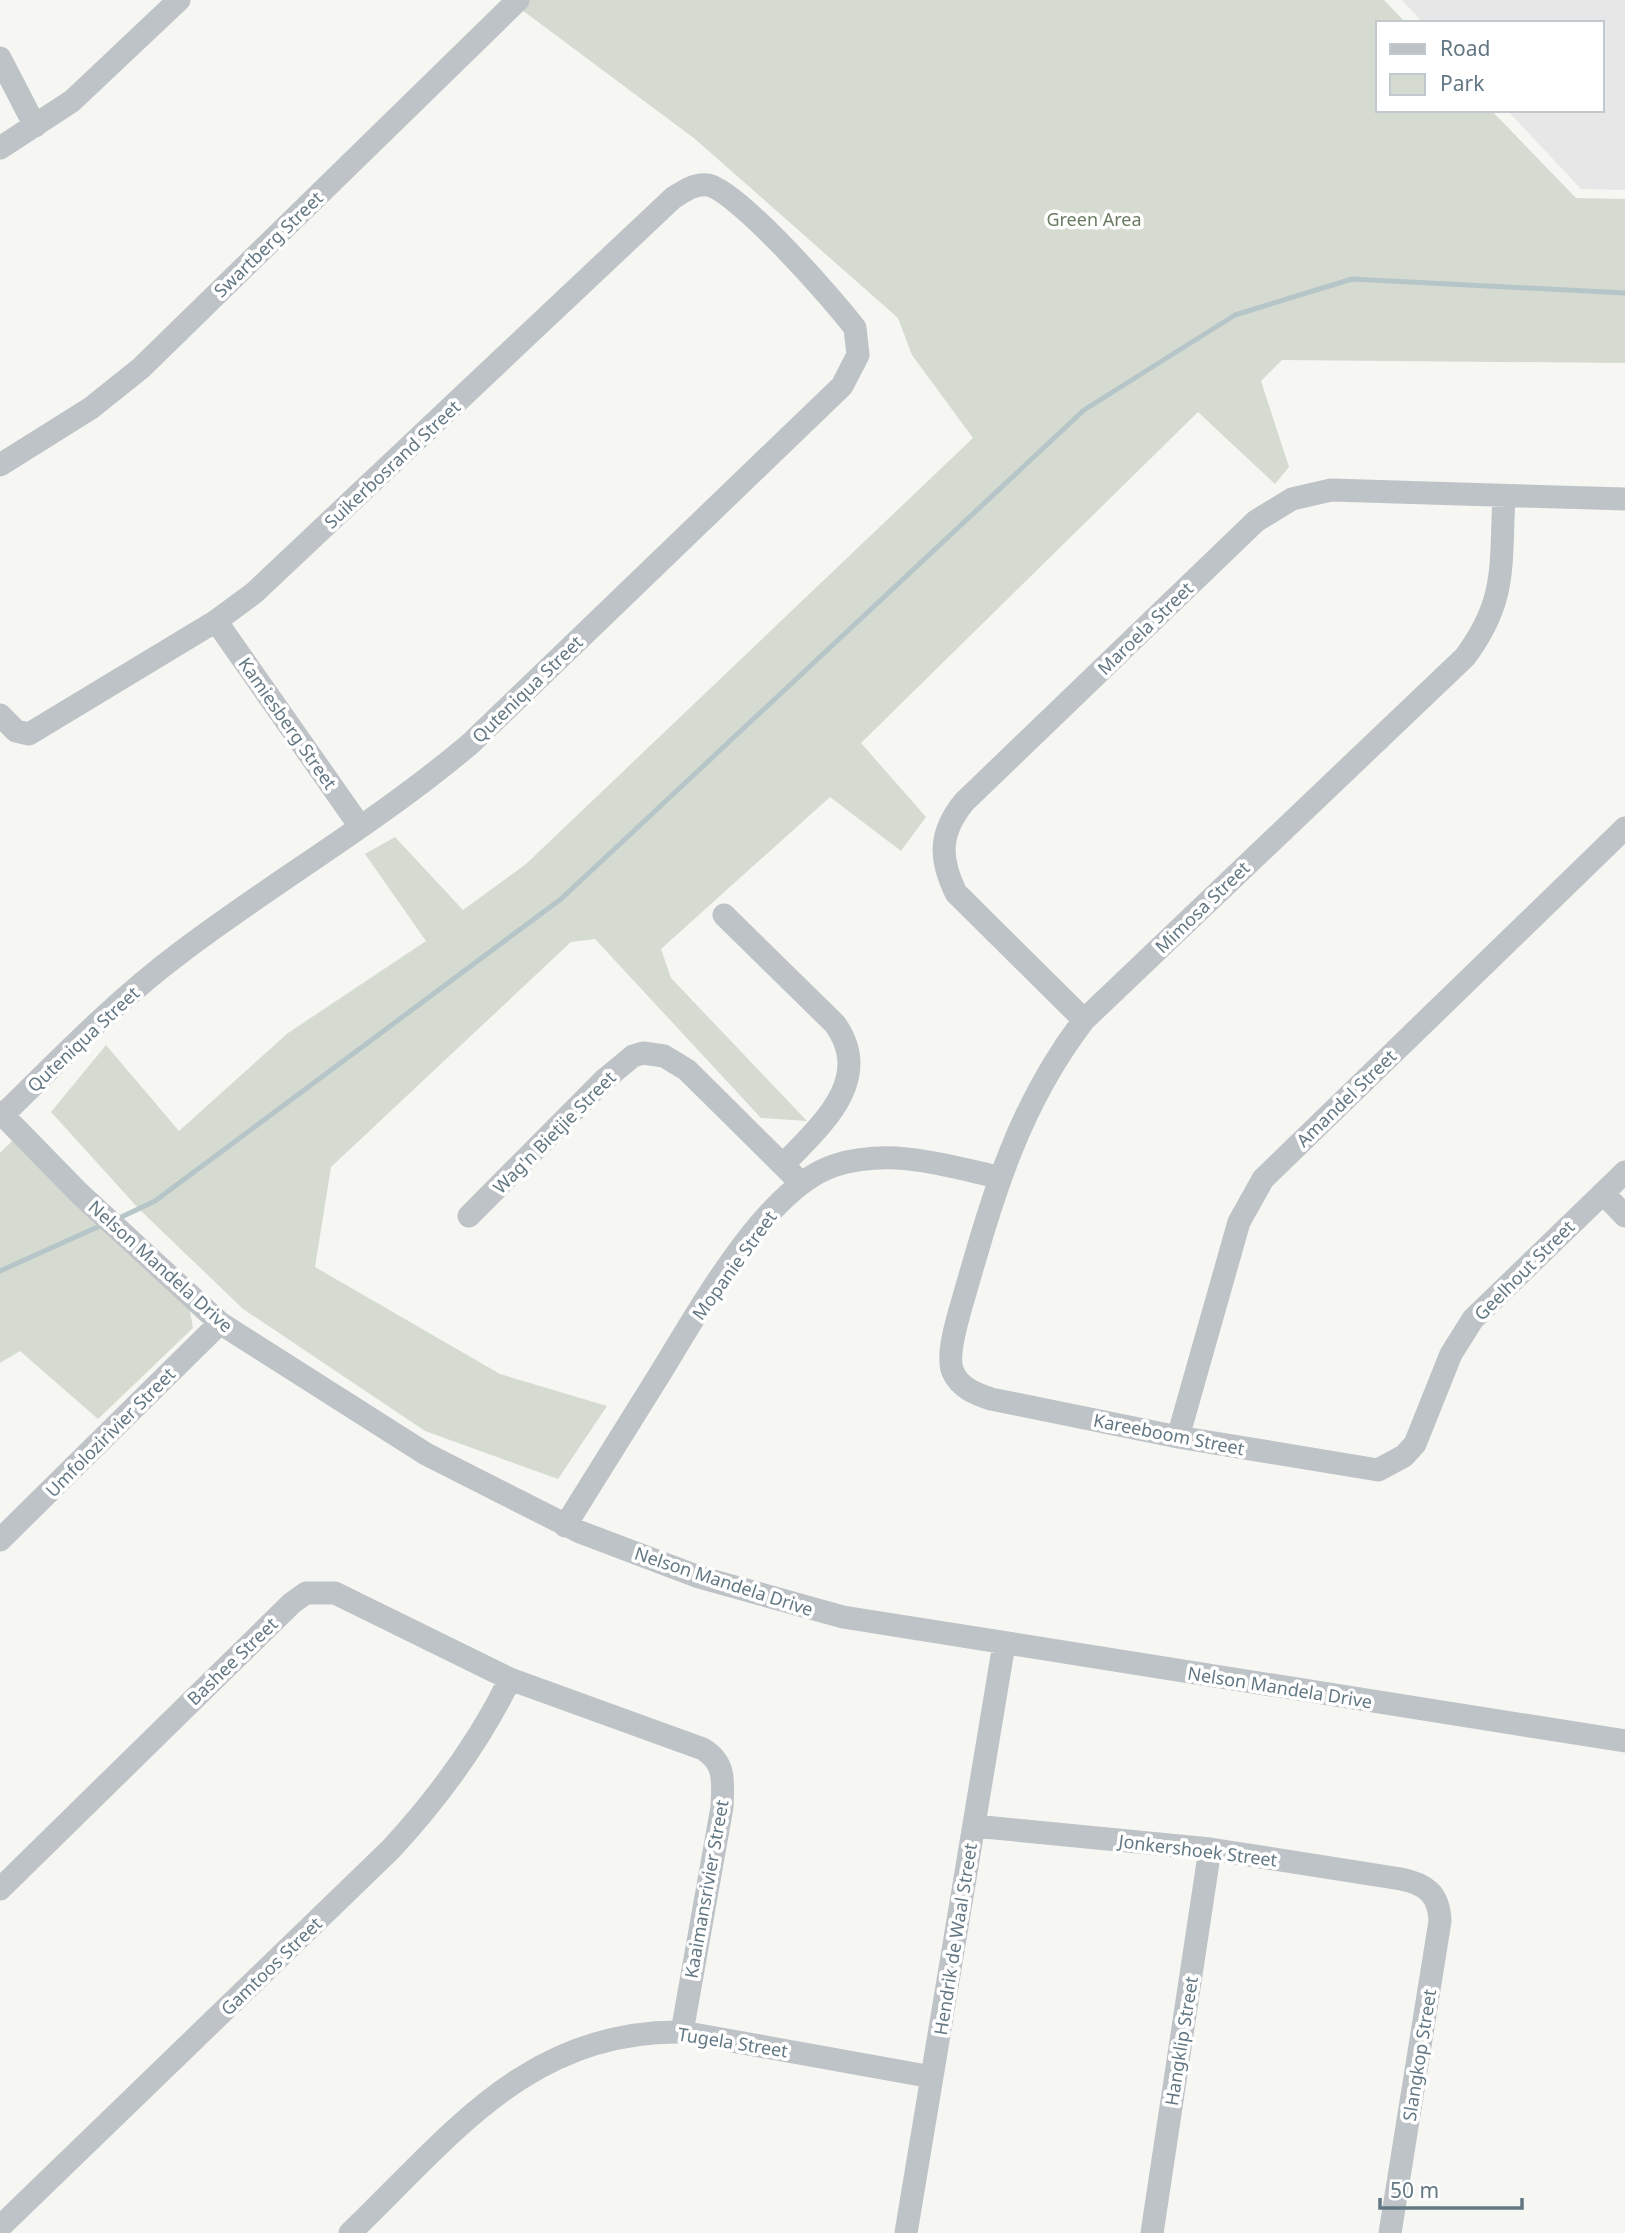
<svg xmlns="http://www.w3.org/2000/svg" width="1625" height="2233" viewBox="0 0 1625 2233" font-family="'Noto Sans',sans-serif">
<style>
.built{fill:#e6e7e6}
.green{fill:#d6dbd1}
.lines{fill:none;stroke-linecap:round;stroke-linejoin:round}
.stream{stroke:#b6c5c8;stroke-width:5}
.minor{stroke:#bec3c7;stroke-width:23}
.labels{text-anchor:middle;dominant-baseline:central;stroke-width:7;stroke-linejoin:round;paint-order:stroke}
.park-label{font-size:18px;fill:#6a7b63;stroke:#fff}
.street-label{font-size:18px;fill:#647884;stroke:#fff}
</style>
<rect width="100%" height="100%" fill="#f6f6f2"/>
<path class="built" d="M1402,0h223v190l-44,-1 -74,-79h95v-87h-179z"/>
<path class="green" d="M518,0h866l22,23h-28v87h113l85,88 49,1v164l-343,-3 -21,21 28,86 -14,17 -77,-72 -337,331 65,74 -25,34 -71,-54 -169,152 10,29 136,143 -46,-3 -166,-179 -24,3 -240,225 -16,100 185,107 107,32 -49,73 -133,-48 -182,-122 -104,-100 -88,-97 55,-67 73,86 109,-98 138,-92 -61,-87 30,-17 68,73 63,-46 447,-426 -61,-83 -14,-37 -203,-179 -181,-135z
M19,1134l170,171 4,23 -95,91 -78,-68 -20,12v-210z"/>
<g class="lines">
<path class="stream" d="M115,1220l40,-19 406,-302 523,-489 151,-95 117,-36 273,14
M0,1271l102,-46"/>
<path class="minor" d="M0,58l35,68
M0,148l72,-47 107,-101
M0,465l91,-57 50,-40 377,-368
M1504,497c-4,68 4,102 -39,160l-381,363c-65,85 -90,172 -119,273 -5,18 -20,62 -12,79 7,16 23,22 38,27l187,38 200,33 26,-14 11,-12 36,-90 22,-35 152,-147
M216,621l143,204
M0,715l16,16 13,3 187,-113 38,-28 419,-395c11,-7 22,-15 35,-13 30,6 126,115 147,143l3,27 -16,31 -372,358c-91,77 -195,137 -290,209 -64,48 -120,106 -177,162
M724,915l111,109c40,56 -15,102 -51,140
M1084,1020l-128,-127c-17,-35 -17,-60 8,-91l292,-281 36,-22 39,-9 294,9
M0,1112l79,81 141,130 206,131 154,78 119,45 144,40 782,124
M1603,1193l22,23
M469,1216l135,-136 29,-24 10,-3 21,3 23,14 114,113
M1178,1437l61,-215 24,-43 362,-351
M565,1526c31,-50 62,-99 93,-149 38,-61 108,-191 178,-212 56,-17 108,0 162,12
M0,1540l220,-217
M974,1826l236,23 191,30c25,5 38,15 39,42l-50,312
M0,1889l292,-286 14,-10h29l175,86 193,70c23,14 20,33 19,58l-40,225
M0,2227l391,-378c48,-52 88,-106 119,-170
M350,2233c101,-97 178,-203 332,-201l250,45
M906,2233l98,-589
M1152,2233l58,-384"/>
</g>
<g class="labels">
<g class="park-label">
<text x="1094" y="219">Green Area</text>
</g>
<g class="street-label">
<text transform="translate(268 244) rotate(-44)">Swartberg Street</text>
<text transform="translate(392 464) rotate(-43)">Suikerbosrand Street</text>
<text transform="translate(1145 628) rotate(-44)">Maroela Street</text>
<text transform="translate(527 689) rotate(-44)">Quteniqua Street</text>
<text transform="translate(288 723) rotate(55)">Kamiesberg Street</text>
<text transform="translate(1202 907) rotate(-44)">Mimosa Street</text>
<text transform="translate(83 1039) rotate(-43)">Quteniqua Street</text>
<text transform="translate(1346 1098) rotate(-44)">Amandel Street</text>
<text transform="translate(554 1132) rotate(-45)">Wag'n Bietjie Street</text>
<text transform="translate(734 1265) rotate(-54)">Mopanie Street</text>
<text transform="translate(161 1266) rotate(42)">Nelson Mandela Drive</text>
<text transform="translate(1524 1270) rotate(-45)">Geelhout Street</text>
<text transform="translate(110 1432) rotate(-45)">Umfolozirivier Street</text>
<text transform="translate(1169 1434) rotate(11)">Kareeboom Street</text>
<text transform="translate(724 1581) rotate(18)">Nelson Mandela Drive</text>
<text transform="translate(232 1661) rotate(-44)">Bashee Street</text>
<text transform="translate(1280 1687) rotate(9)">Nelson Mandela Drive</text>
<text transform="translate(1198 1850) rotate(7)">Jonkershoek Street</text>
<text transform="translate(706 1889) rotate(-80)">Kaaimansrivier Street</text>
<text transform="translate(955 1939) rotate(-81)">Hendrik de Waal Street</text>
<text transform="translate(271 1966) rotate(-44)">Gamtoos Street</text>
<text transform="translate(1181 2041) rotate(-81)">Hangklip Street</text>
<text transform="translate(733 2042) rotate(9)">Tugela Street</text>
<text transform="translate(1419 2055) rotate(-81)">Slangkop Street</text>
</g>
</g>
<rect x="1376" y="21" width="228" height="91" fill="#ffffff" stroke="#c1c9ce" stroke-width="2"/>
<rect x="1390" y="44" width="35" height="10" fill="#bec3c7" stroke="#c1c9ce" stroke-width="2"/>
<text x="1440" y="56" font-size="21" fill="#647884">Road</text>
<rect x="1390" y="74" width="35" height="21" fill="#d6dbd1" stroke="#c1c9ce" stroke-width="2"/>
<text x="1440" y="91" font-size="21" fill="#647884">Park</text>
<path d="M1380 2198v10h142v-10" fill="none" stroke="#647884" stroke-width="3.5"/>
<text x="1390" y="2198" font-size="21" fill="#647884" stroke="#ffffff" stroke-width="5" paint-order="stroke">50 m</text>
</svg>
